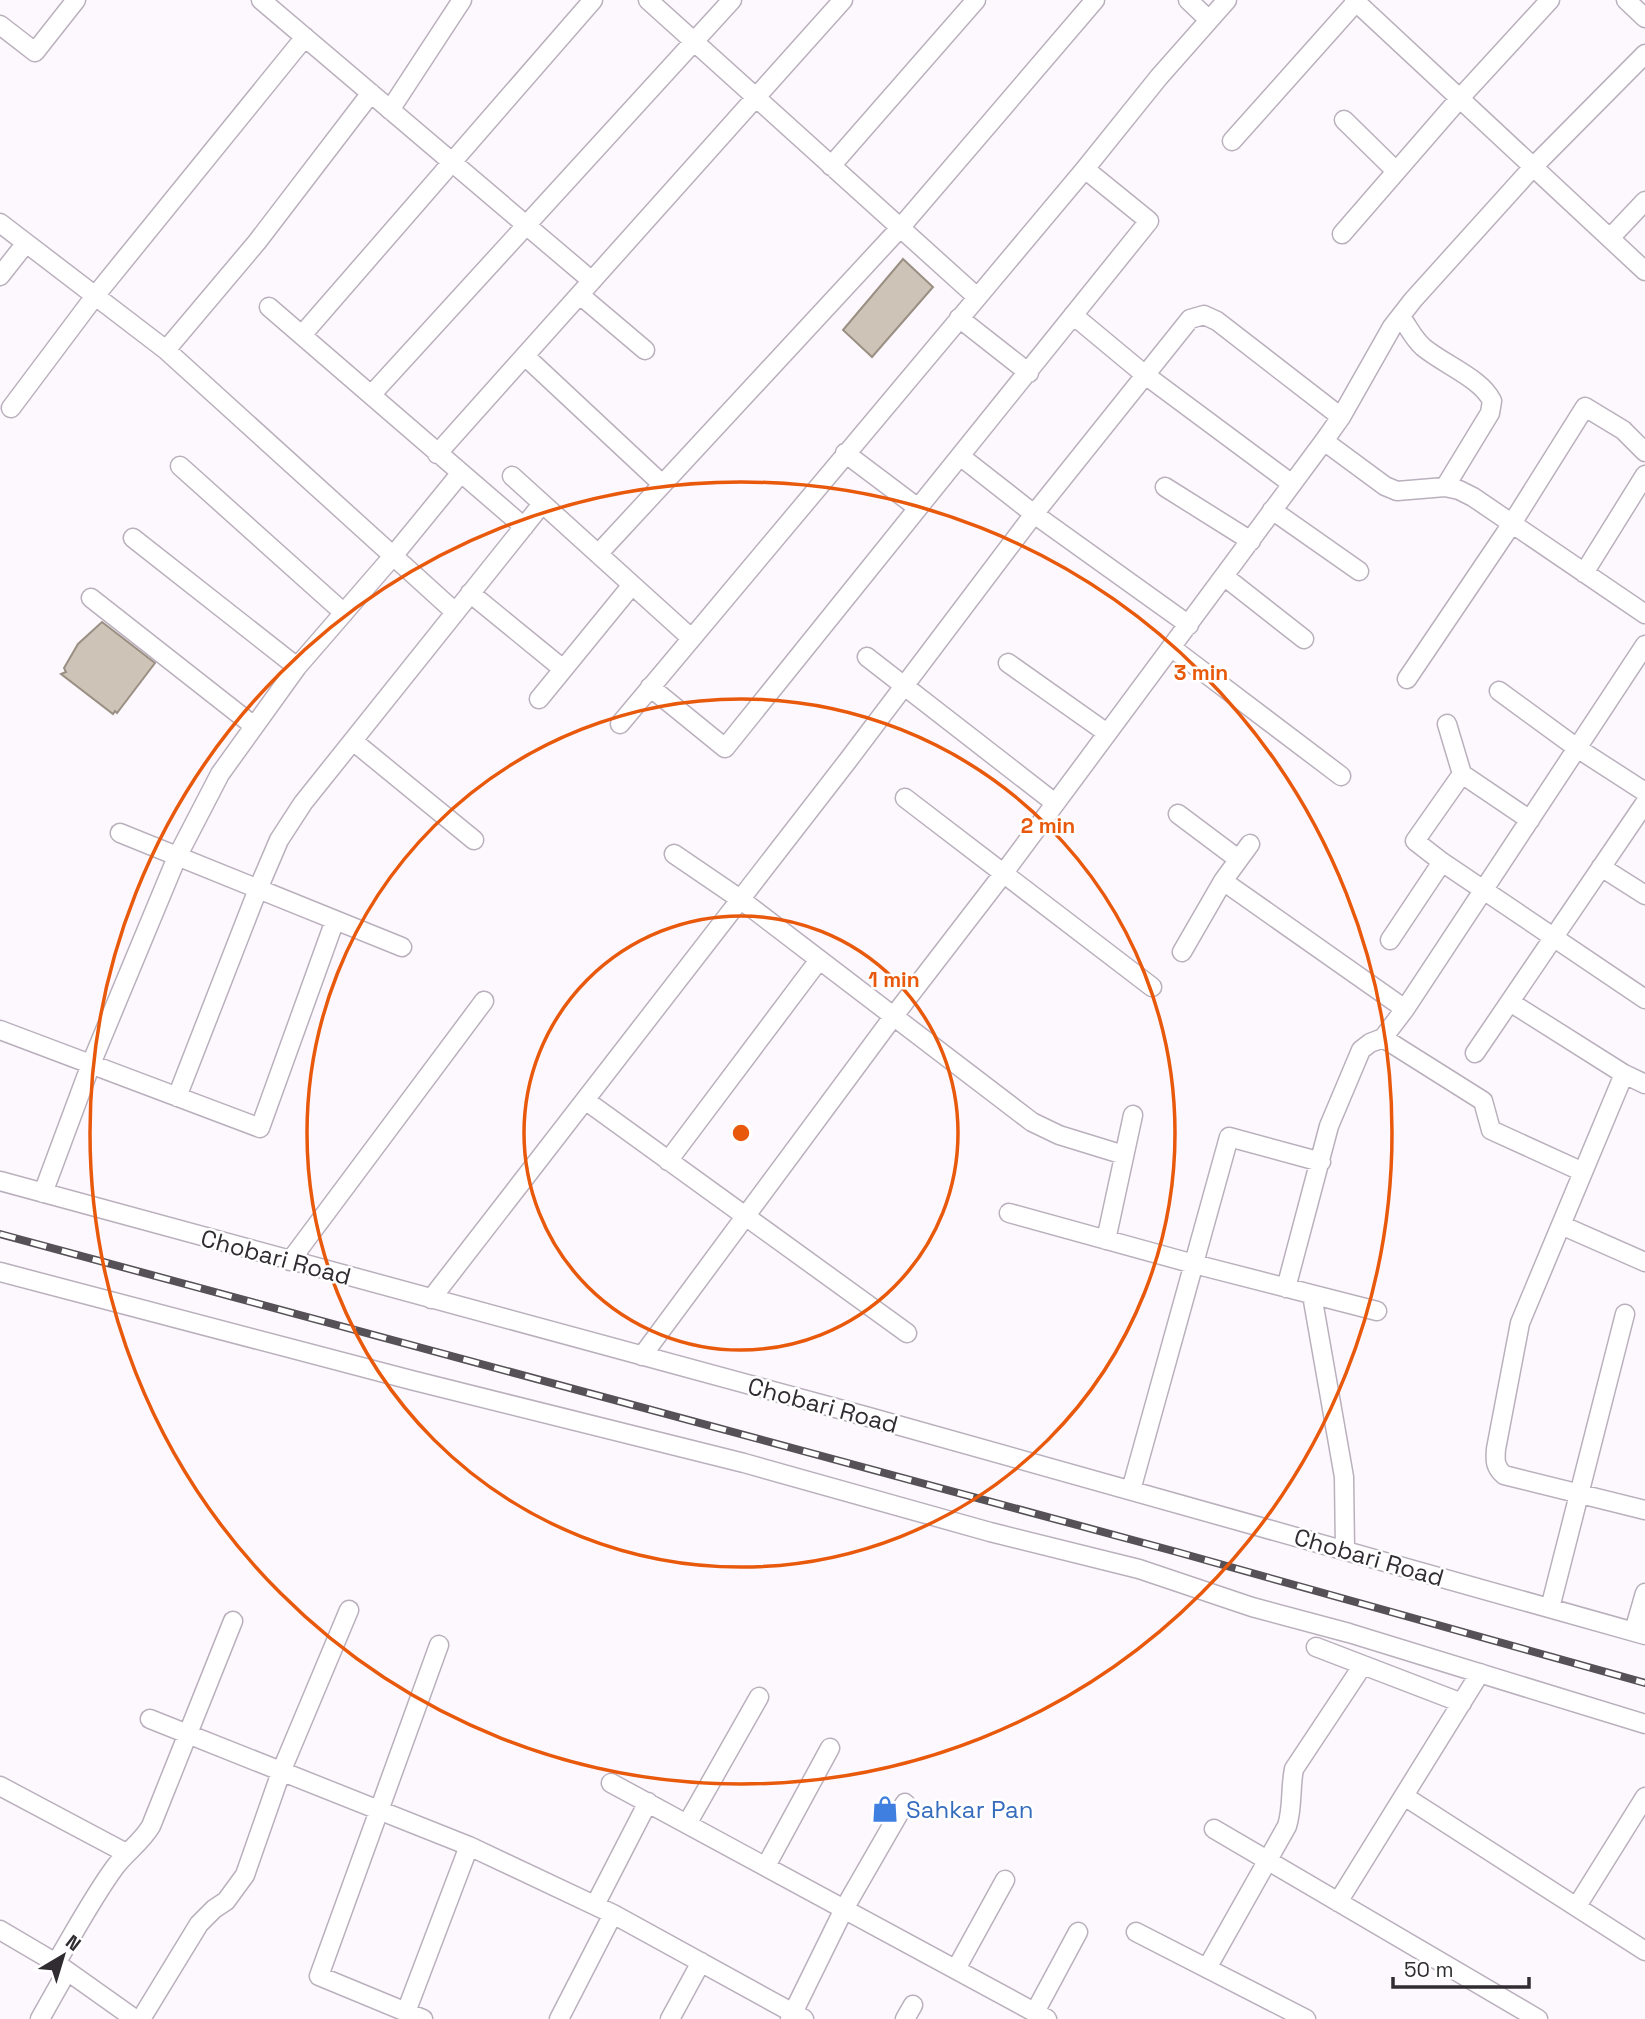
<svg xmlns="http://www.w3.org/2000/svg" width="1645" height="2019" viewBox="0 0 1645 2019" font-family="'Space Grotesk',sans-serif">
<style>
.building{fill:#cdc3b6;stroke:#9a8f83;stroke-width:2}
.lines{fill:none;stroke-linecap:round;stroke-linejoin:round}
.minor-casing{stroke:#bab0bd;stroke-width:21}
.minor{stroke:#fff;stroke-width:18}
.rail-casing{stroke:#555156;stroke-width:8}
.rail{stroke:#fff;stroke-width:5;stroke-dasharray:16;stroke-linecap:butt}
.ring{fill:none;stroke:#e8590c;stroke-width:3.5}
.labels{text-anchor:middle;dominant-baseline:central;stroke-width:5;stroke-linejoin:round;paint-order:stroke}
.street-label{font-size:24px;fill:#302c31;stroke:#fff}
.shop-label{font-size:24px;fill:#366cbe;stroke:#fff;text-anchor:start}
.centre{fill:#e8590c;stroke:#fff;stroke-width:3.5}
.ring-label{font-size:21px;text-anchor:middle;font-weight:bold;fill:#e8590c;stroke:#fff;stroke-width:5;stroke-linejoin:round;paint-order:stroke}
</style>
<rect width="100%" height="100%" fill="#fdf8fe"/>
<path class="building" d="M903,259l30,28 -61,70 -29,-27z
M102,622l53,41 -38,50 -2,-2 -2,3 -52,-40 5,-2 -2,-4 14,-24z"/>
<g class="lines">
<defs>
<path id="minor" d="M261,0l331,281
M648,0l329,297
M1188,0l21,20
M1354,0l291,271
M1626,0l19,18
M0,25l35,27 41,-52
M390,110l72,-110
M1344,120l52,51
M1232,141l124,-139
M831,166l145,-166
M0,223l166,127 289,262
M1342,234l118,-136 90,-98
M1610,238l35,-37
M0,276l26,-33
M580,295l65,55
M269,307l255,220
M1073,315l71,59 148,110
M1401,317c8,11 12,21 22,30 20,17 58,31 69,54l-2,12 -45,74
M959,318l70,55
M302,335l291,-335
M166,350l91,-108 114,-149
M525,356l137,128
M372,394l360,-394
M11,408l84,-112 210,-259
M1324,441l61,45 12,5 48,-4 14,3 14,7 172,117
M845,453l73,55
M437,454l406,-454
M960,456l74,58 155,111
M180,466l164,147
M512,476l179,162
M1165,487l86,54
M1272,510l87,61
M133,538l164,129
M598,554l302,-326 195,-228
M1584,573l61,-98
M1225,577l79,62
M470,593l93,76
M91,598l163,128
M1172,648l169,128
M867,657l188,146
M1008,663l99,70
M1407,679l104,-154 74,-118 38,23 22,22
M650,687l75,61 424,-527 -64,-52
M1499,691l78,57 68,44
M539,699l93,-114
M620,724l465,-555 74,-92 68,-77
M1447,724l15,50 -47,67 27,21 203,137
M353,741l121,99
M1462,774l68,46
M905,798l247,189
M1178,814l60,45
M120,833l282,114
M674,854l66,45 292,223 27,13 65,20
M1601,867l44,28
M1223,881l182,128
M1390,940l52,-78
M1182,952l41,-71 27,-37
M1510,1002l114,72 21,10
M0,1030l260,98 75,-208
M1383,1038l100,63 8,29 92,42
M1475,1053l170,-250
M1624,1074l-104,249 -24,126c-1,12 -1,18 8,26l141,35
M177,1097l81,-208 21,-49 24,-37 239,-299
M585,1100l322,233
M668,1161l151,-201
M0,1181l865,235 780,219
M43,1193l48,-129 86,-207 43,-83 77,-107 96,-111 67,-82
M1009,1213l185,51 183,47
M1561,1225l84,37
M1106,1240l27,-125
M290,1261l194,-260
M0,1272l411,108 333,83 246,69 149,37 113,38 97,26 296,91
M1286,1288l43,-162 32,-76 9,-7 13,-5 22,-29 240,-364
M1312,1295l32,182 1,73
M431,1299l418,-540 185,-245 156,-195 14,-4 13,6 124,96
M642,1356l251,-339 110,-143 321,-433 17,-24 51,-90 21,-27 120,-133 112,-113
M1131,1490l98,-353 92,25
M1550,1608l75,-294
M1634,1631l11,-38
M1316,1647l146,56
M150,1719l319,127 144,68 191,105
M611,1783l436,236
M0,1786l126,67
M1404,1796l241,155
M687,1824l72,-127
M1214,1829l324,190
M766,1866l64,-118
M1338,1902l142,-229
M595,1905l53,-103
M1577,1906l68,-109
M0,1930l56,33 79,56
M1136,1932l170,87
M56,1963c19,-32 37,-66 59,-96 11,-15 26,-24 36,-41l82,-205
M1207,1968l80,-142c6,-19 3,-38 7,-57l69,-104
M956,1969l49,-89
M406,2012l63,-166
M1035,2012l43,-80
M40,2019l27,-48
M141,2019l58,-95 15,-15 12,-8 19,-26 36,-103 68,-162
M423,2019l-104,-43 120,-331
M559,2019l54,-105
M670,2019l31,-57
M790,2019l54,-110 61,-106
M905,2019l8,-14"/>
</defs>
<use href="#minor" class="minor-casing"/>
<use href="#minor" class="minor"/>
<defs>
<path id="rail" d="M0,1234l1177,318 468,131"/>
</defs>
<use href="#rail" class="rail-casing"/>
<use href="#rail" class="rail"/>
</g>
<g class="ring">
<circle cx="741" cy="1133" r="217"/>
<circle cx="741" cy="1133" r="434"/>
<circle cx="741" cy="1133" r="651"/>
</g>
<defs>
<symbol id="shop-bare" viewBox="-9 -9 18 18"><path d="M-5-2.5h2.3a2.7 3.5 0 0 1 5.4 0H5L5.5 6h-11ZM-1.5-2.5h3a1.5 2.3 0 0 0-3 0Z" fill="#3f7fe0" stroke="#fff" stroke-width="2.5" paint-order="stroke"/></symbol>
</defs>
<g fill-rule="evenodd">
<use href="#shop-bare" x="866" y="1790" width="38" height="38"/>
</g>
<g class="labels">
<g class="street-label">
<text transform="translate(276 1257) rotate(15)">Chobari Road</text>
<text transform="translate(823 1405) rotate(15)">Chobari Road</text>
<text transform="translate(1369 1557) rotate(16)">Chobari Road</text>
</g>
<g class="shop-label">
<text x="906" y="1809">Sahkar Pan</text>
</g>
</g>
<circle cx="741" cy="1133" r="10" class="centre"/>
<g class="ring-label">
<text x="1201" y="680">3 min</text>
<text x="1048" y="833">2 min</text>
<text x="894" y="987">1 min</text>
</g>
<g transform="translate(63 1956) rotate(38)" stroke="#ffffff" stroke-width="5" paint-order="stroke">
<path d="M0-5L12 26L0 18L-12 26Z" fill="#302c31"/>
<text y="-10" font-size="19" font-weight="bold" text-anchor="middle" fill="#302c31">N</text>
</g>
<path d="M1393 1977v10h136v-10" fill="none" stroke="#302c31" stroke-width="3.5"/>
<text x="1404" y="1977" font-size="21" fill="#302c31" stroke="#ffffff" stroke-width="5" paint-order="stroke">50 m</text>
</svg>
